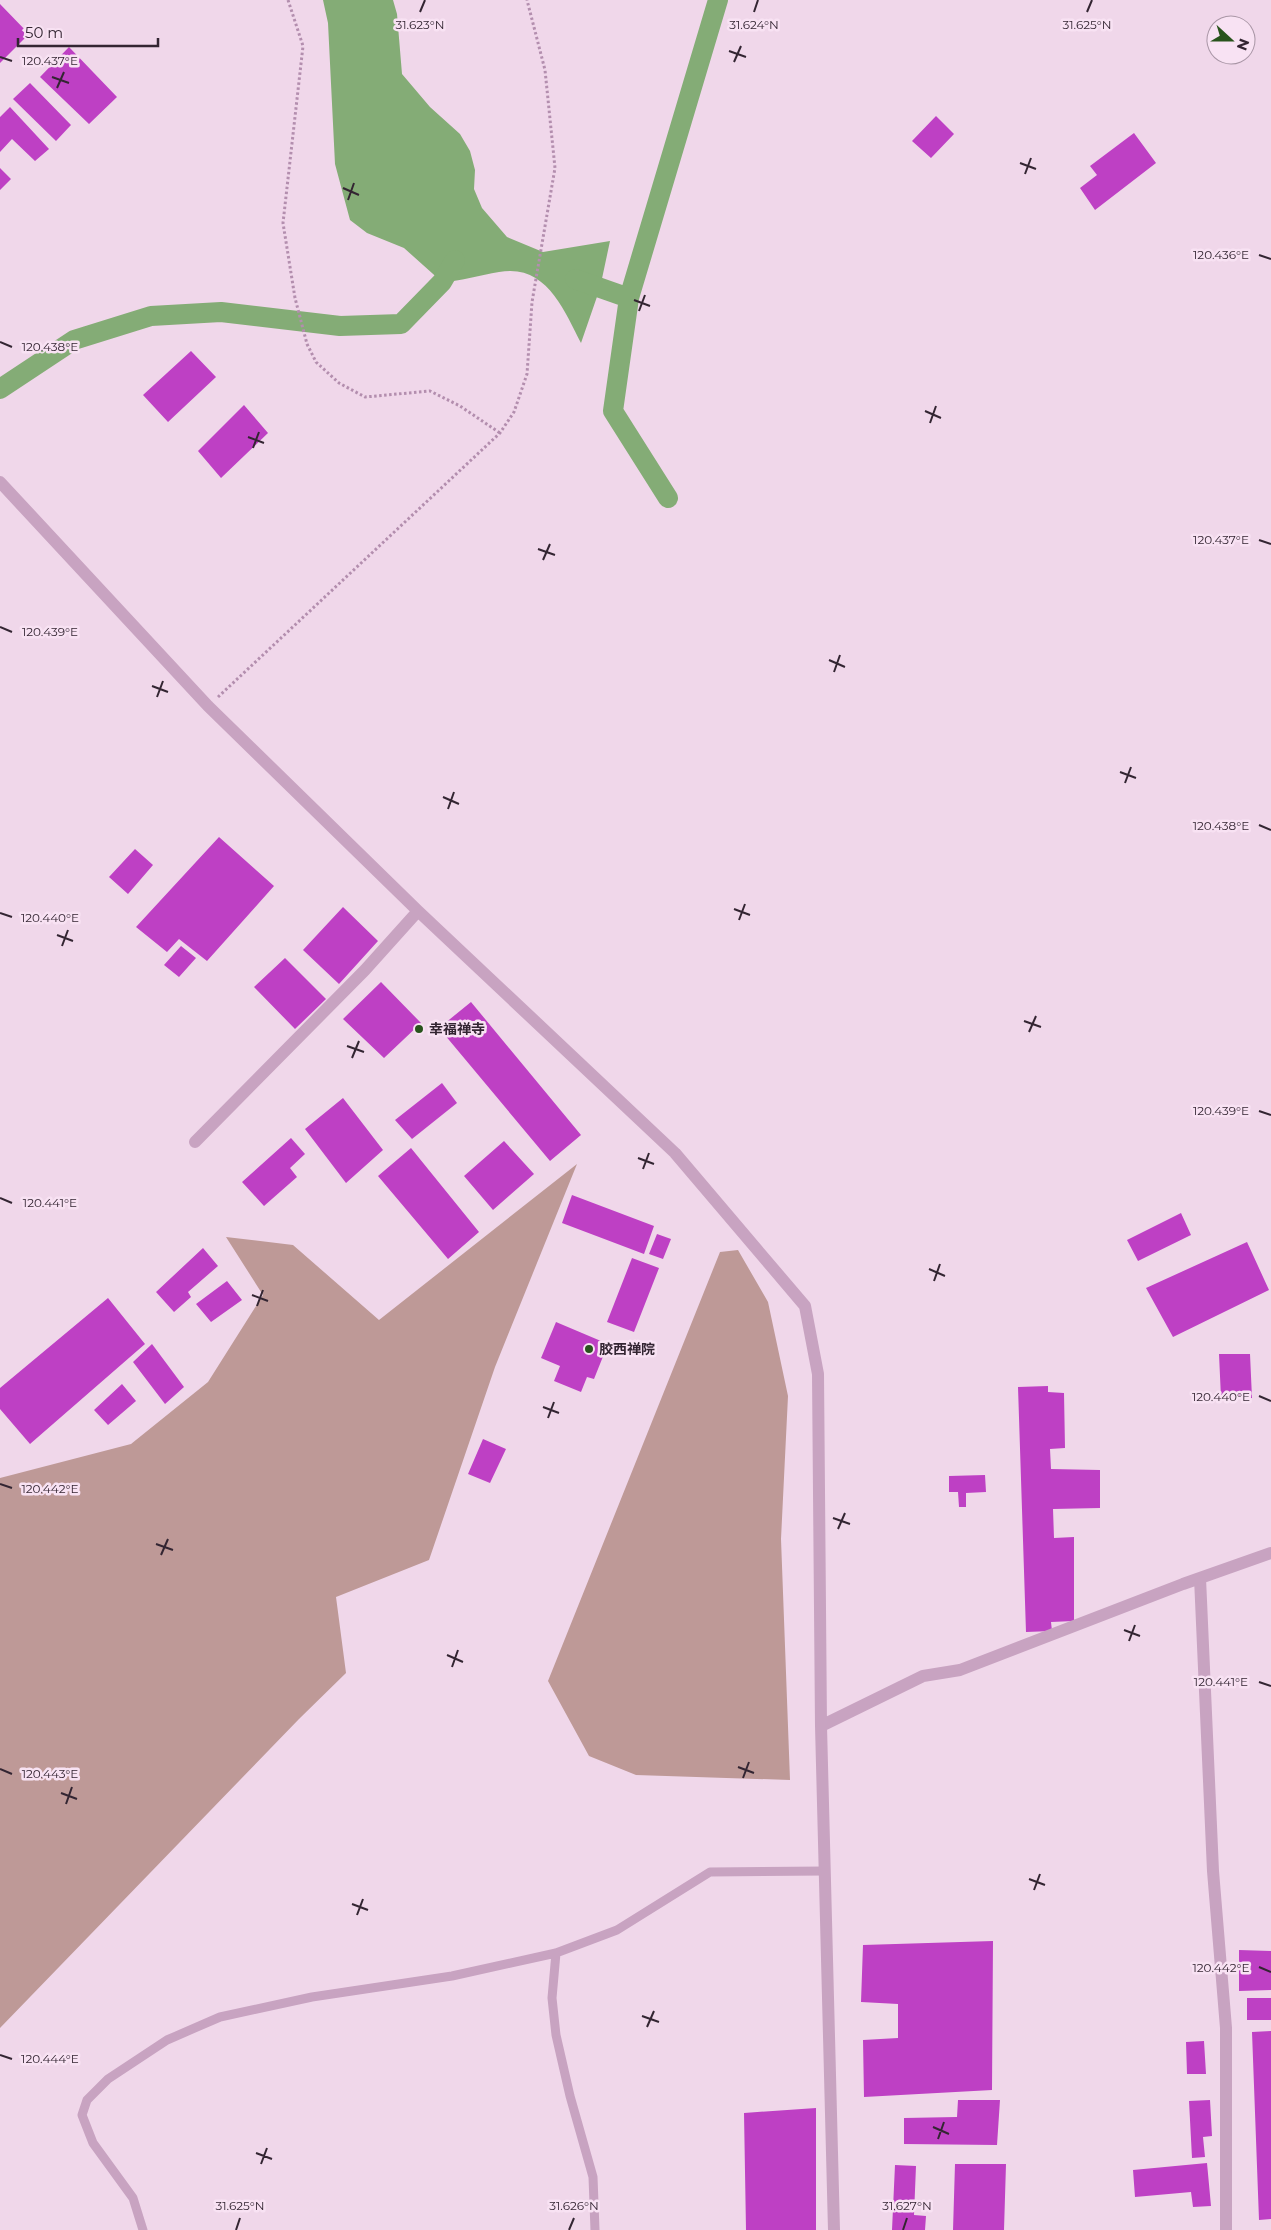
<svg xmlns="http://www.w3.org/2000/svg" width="1271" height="2230" viewBox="0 0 1271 2230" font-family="Montserrat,'Noto Sans SC',sans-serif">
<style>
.green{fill:#be9997}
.water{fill:#84ac76}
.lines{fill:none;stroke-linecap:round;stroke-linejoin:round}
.canal{stroke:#84ac76;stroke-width:20}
.building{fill:#be40c4}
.path{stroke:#b38eae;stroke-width:3;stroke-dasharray:2.5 2.5;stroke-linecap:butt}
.lane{stroke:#c8a3c1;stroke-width:9}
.street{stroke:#c8a3c1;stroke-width:12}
.ticks{fill:none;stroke:#332532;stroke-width:2}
.poi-dot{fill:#28531c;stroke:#f8e2f3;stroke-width:2}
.labels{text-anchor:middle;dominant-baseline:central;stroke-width:5;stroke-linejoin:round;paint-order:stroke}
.poi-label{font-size:14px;font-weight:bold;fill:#332532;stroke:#f8e2f3;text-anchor:start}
.ticks-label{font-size:12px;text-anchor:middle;fill:#332532;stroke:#f8e2f3;stroke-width:5;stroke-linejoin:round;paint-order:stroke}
</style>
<rect width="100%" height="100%" fill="#f0d7ea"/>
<path class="green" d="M577,1164l-82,203 -66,193 -93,37 10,76 -47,46 -299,309v-550l131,-34 77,-62 55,-87 -37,-58 67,8 86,75z
M738,1250l30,52 20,94 -7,143 9,241 -154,-5 -47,-19 -41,-75 172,-429z"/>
<path class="water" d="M323,0h70l4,14 5,60 28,33 30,27 10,17 5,19 -1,19 8,19 25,29 36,15 67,-11 -10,47 -19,55c-17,-33 -35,-80 -82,-71 -19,3 -37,9 -57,10l-38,-34 -37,-15 -17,-13 -15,-56 -7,-141z"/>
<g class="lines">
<path class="canal" d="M575,279l54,19
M0,389l74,-49 77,-24 70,-4 119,14 61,-2 41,-42 13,-22
M668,498l-55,-87 16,-113 89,-298"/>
</g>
<path class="building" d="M0,4l29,30 -29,29z
M69,47l48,50 -28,27 -49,-47z
M30,83l41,42 -15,16 -43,-42z
M10,107l39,42 -14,12 -23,-22 -12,13v-35z
M936,116l18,18 -23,24 -19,-17z
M1134,133l22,30 -61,47 -15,-22 17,-13 -7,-9z
M0,168l11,11 -11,11z
M191,351l25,26 -48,45 -25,-27z
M244,405l24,28 -47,45 -23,-27z
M219,837l55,49 -67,75 -28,-22 -12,13 -31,-25z
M135,849l18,16 -25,29 -19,-17z
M343,907l35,34 -39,43 -36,-34z
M181,946l15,12 -17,19 -15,-12z
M285,958l41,41 -31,30 -41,-42z
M381,982l40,41 -37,35 -41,-39z
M471,1002l110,133 -31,26 -111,-133z
M442,1083l15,20 -45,36 -17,-19z
M343,1098l40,52 -37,33 -41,-54z
M291,1138l14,16 -15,14 7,9 -33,29 -22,-24z
M504,1141l30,33 -41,36 -29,-34z
M411,1148l68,84 -31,27 -70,-83z
M572,1195l82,31 -10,28 -82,-31z
M1181,1213l10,22 -53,26 -11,-21z
M657,1234l14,5 -8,20 -14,-5z
M1247,1242l22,48 -96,47 -27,-49z
M203,1248l15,18 -30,26 3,5 -17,15 -18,-20z
M632,1258l27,10 -25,64 -27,-10z
M227,1281l15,19 -31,22 -15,-18z
M108,1298l37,46 -115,100 -30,-35v-21z
M556,1322l52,22 -14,35 -7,-2 -6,15 -27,-11 6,-15 -19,-8z
M152,1344l32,43 -19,17 -32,-42z
M1219,1354h31l2,44h-31z
M122,1384l14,17 -28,24 -14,-15z
M1048,1386v6l16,1 1,55 -15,1 1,20 49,1v38l-47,1 1,29 20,-1v84l-23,1 1,9 -26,1 -8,-245z
M483,1439l23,10 -16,34 -22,-9z
M985,1475l1,17 -20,1v14h-7l-1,-15h-9v-16z
M993,1941l-1,149 -128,7 -1,-57 35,-2v-34l-37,-2 2,-57z
M1239,1950l32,1v39l-32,1z
M1247,1998h24v22h-24z
M1271,2031v188l-12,1 -7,-188z
M1204,2041l2,33h-19l-1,-32z
M958,2100h42l-3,45 -93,-1v-26l53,-1z
M1210,2100l2,36 -9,1 2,20 -13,1 -3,-57z
M816,2108v122h-70l-2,-117z
M1207,2163l4,43 -18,1 -2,-15 -56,5 -2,-27z
M955,2164h51l-2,66h-51z
M895,2165l21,1 -2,49 12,1 -1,14h-33z"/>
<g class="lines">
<path class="path" d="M288,0l15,46 -20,177 12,75 12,46 9,18 23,21 26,14 65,-6 30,15 40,27
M218,697l282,-264 14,-21 13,-38 5,-72 23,-134 -10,-98 -18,-70"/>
<path class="lane" d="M556,1953l-4,45 4,37 14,61 23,81 2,53
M143,2230l-10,-32 -40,-55 -11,-28 5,-15 21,-21 59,-39 53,-23 92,-20 140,-21 104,-23 61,-23 93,-58 115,-1"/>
<path class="street" d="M0,482l208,224 210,205 257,242 130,153 13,68 3,352 13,504
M195,1142l170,-172 53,-59
M1200,1578l13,293 13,157v202
M821,1726l102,-50 37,-6 223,-86 88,-31"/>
</g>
<path class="ticks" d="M420,12l5,-12M754,12l4,-12M1087,12l5,-12M729,51l17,6M0,57l12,4M734,62l7,-16M52,77l17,6M57,88l7,-16M1020,163l16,6M1025,174l6,-16M343,188l16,7M348,200l6,-17M1259,255l12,4M634,300l16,6M639,311l6,-16M0,342l12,5M925,411l16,7M930,423l6,-17M248,437l16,6M253,448l6,-16M1259,540l12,4M538,549l17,6M543,560l7,-16M0,627l12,5M829,660l16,7M834,672l6,-17M152,686l16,6M157,697l6,-16M1120,772l16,6M1125,783l6,-16M443,797l16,7M448,809l6,-17M1259,825l12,5M734,909l16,6M0,913l12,4M739,920l6,-16M57,935l16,6M62,946l6,-16M1024,1021l17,6M1029,1032l7,-16M347,1046l17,6M352,1058l7,-17M1259,1111l12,4M638,1158l16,6M643,1169l6,-16M0,1198l12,5M929,1269l16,7M934,1281l6,-17M252,1295l16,6M257,1306l6,-16M1259,1396l12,5M543,1407l16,6M548,1418l6,-16M0,1484l12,4M833,1518l17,6M838,1529l7,-16M156,1544l17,6M161,1555l7,-16M1124,1630l16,6M1129,1641l6,-16M447,1655l16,7M452,1667l6,-17M1259,1682l12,4M738,1767l16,6M0,1769l12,5M743,1778l6,-16M61,1793l16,6M66,1804l6,-17M1029,1879l16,6M1034,1890l6,-16M352,1904l16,6M357,1915l6,-16M1259,1967l12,5M642,2016l17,6M647,2027l7,-16M0,2055l12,4M933,2127l16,7M938,2139l6,-17M256,2153l16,6M261,2164l6,-16M236,2230l4,-12M569,2230l5,-12M903,2230l4,-12"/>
<g class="poi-dot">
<circle cx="419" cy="1029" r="5"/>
<circle cx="589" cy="1349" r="5"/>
</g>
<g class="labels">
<g class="poi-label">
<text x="429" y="1029">幸福禅寺</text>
<text x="599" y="1349">胶西禅院</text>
</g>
</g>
<g class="ticks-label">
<text x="420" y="29">31.623°N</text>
<text x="754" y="29">31.624°N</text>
<text x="1087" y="29">31.625°N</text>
<text x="50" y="65">120.437°E</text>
<text x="1221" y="259">120.436°E</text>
<text x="50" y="351">120.438°E</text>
<text x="1221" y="544">120.437°E</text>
<text x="50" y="636">120.439°E</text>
<text x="1221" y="830">120.438°E</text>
<text x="50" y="922">120.440°E</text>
<text x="1221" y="1115">120.439°E</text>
<text x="50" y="1207">120.441°E</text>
<text x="1221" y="1401">120.440°E</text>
<text x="50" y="1493">120.442°E</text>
<text x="1221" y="1686">120.441°E</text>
<text x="50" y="1778">120.443°E</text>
<text x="1221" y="1972">120.442°E</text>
<text x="50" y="2063">120.444°E</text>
<text x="240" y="2210">31.625°N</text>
<text x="574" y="2210">31.626°N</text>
<text x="907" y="2210">31.627°N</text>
</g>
<g transform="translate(1231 40) rotate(111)"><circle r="24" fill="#f8e2f3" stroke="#a996a6"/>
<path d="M0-4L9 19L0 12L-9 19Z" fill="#28531c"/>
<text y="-8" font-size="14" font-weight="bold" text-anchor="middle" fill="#332532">N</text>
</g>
<path d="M18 38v8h140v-8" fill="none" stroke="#332532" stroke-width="2.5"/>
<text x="25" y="38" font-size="15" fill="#332532" stroke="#f8e2f3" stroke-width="4" paint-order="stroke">50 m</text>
</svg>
